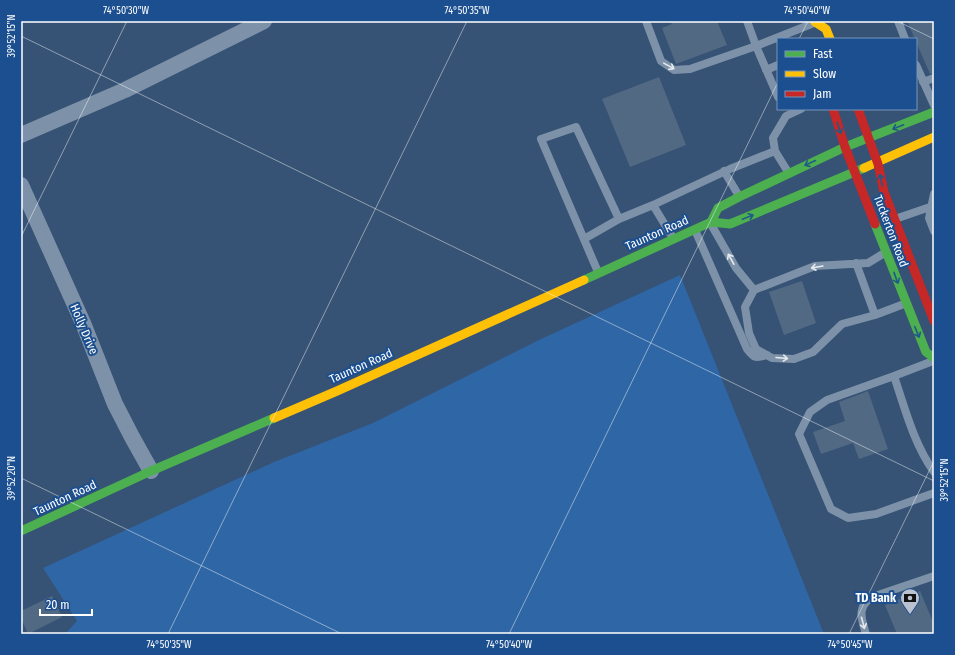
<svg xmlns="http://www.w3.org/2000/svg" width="955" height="655" viewBox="0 0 955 655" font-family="'Fira Sans Condensed',sans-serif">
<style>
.green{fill:#2f66a5}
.building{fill:#526984}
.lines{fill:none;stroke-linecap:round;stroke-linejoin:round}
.lane{stroke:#7d92a8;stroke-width:8}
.street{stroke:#7d92a8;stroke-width:16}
.fast{stroke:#4caf50;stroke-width:9}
.slow{stroke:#ffc107;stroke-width:9}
.jam{stroke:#c62828;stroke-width:9}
.oneway{stroke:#e5e9ee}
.oneway2{stroke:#205989}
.ticks{fill:none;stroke:#fff;stroke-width:1;stroke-opacity:0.45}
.labels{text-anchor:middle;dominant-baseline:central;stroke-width:4;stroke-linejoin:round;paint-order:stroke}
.street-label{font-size:12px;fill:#fff;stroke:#1b4f8f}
.poi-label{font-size:12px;font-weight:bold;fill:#fff;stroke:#1b4f8f;text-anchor:end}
.neatline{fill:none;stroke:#fff;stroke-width:1.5}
.ticks-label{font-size:10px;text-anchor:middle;fill:#fff}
</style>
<rect width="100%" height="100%" fill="#365274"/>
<path class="green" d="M680,275l144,359h-759l12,-13 -34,-53 231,-106 99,-39 168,-84z"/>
<path class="building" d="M670,21h47l10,24 -51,19 -14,-36 10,-4z
M907,21h27v52l-4,1z
M659,77l27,68 -56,22 -28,-68z
M802,281l14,42 -32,12 -15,-43z
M868,391l20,58 -29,10 -6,-16 -32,11 -8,-22 32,-11 -6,-19z
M920,591l14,33v10h-37l-12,-29z
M52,596l10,21 -34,17 -7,-16v-7z"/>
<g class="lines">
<path class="lane" d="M646,21l15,40 13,9 16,-1 66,-23 22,51
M747,21l9,25 58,-23
M898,21l7,18
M916,65l18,40
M766,70l12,-5
M923,82l11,-4
M775,151l13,21
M724,171l15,25
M934,194l-5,24 5,13
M653,205l77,-36 45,-18 -2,-13 13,-22 15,-7
M895,219l35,-12
M712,226l24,42 18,22
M695,230l52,119c8,10 8,9 20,6
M584,239l35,-20
M886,252l-18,11 -53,3 -61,24 -9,17 4,26 7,16 16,9 22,1 19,-7 29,-28 33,-9 29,-11
M856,263l19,52
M598,272l-57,-133 35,-12 43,92 34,-14 20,33
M933,361l-39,15 -67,24 -17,12 -11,22 32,75 17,9 28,-4 58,-21
M894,376c11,33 20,68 40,96
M866,634c-5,-16 -10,-29 9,-38l59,-20"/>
<path class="street" d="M21,135l104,-45 139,-69
M21,185l62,138 32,81 17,33 19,34"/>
<path class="fast" d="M711,222l7,-14 21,-11 106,-50 89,-35
M875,224l51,128 8,6
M584,280l127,-58 19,2 134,-56
M21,531l130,-60 123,-53"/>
<path class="slow" d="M815,22l11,7 4,10
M864,168l70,-31
M274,418l63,-27 247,-111"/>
<path class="jam" d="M833,109l12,38 30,77
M858,109l20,55 6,28 50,129"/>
</g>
<defs><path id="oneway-shaft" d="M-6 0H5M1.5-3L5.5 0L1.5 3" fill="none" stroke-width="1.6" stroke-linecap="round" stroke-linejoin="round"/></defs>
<g class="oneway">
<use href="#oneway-shaft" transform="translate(669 66) rotate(29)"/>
<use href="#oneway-shaft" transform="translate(731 259) rotate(-119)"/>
<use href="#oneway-shaft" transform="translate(817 267) rotate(170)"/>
<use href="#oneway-shaft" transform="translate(782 358) rotate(5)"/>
<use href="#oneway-shaft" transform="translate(863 623) rotate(75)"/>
</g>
<g class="oneway2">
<use href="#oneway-shaft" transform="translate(898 127) rotate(158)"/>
<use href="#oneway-shaft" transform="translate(839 128) rotate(72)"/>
<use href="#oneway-shaft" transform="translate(810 163) rotate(155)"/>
<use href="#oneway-shaft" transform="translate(881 180) rotate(-102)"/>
<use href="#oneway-shaft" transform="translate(748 217) rotate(-22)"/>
<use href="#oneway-shaft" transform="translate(896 278) rotate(70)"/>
<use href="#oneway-shaft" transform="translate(917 332) rotate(67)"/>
</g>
<path class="ticks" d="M897,21l37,18M21,36l913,445M799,39l9,-18M21,237l106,-216M21,478l321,156M168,634l299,-613M509,634l269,-552M849,634l85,-173"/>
<defs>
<symbol id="bank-pin" viewBox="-11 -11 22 30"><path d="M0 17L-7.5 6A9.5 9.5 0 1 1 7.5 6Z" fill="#b9c2ce" stroke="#1b4f8f"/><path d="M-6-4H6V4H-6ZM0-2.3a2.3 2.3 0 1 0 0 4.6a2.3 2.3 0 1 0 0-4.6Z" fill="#111"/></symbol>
</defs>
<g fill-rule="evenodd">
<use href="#bank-pin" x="899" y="587" width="22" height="30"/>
</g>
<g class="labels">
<g class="street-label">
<text transform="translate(891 231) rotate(69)">Tuckerton Road</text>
<text transform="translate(657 233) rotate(-24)">Taunton Road</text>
<text transform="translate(84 329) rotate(67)">Holly Drive</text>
<text transform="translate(361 366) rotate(-24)">Taunton Road</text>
<text transform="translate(65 498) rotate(-25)">Taunton Road</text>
</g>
<g class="poi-label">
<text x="896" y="598">TD Bank</text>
</g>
</g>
<rect width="955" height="655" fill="none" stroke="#1b4f8f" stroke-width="44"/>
<rect x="777" y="38" width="140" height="72" fill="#1b4f8f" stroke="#7695bc"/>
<rect x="785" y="51" width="20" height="6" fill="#4caf50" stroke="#7695bc"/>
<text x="813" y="58" font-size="12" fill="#ffffff">Fast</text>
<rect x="785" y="71" width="20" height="6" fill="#ffc107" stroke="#7695bc"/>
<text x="813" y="78" font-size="12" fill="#ffffff">Slow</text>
<rect x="785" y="91" width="20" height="6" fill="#c62828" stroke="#7695bc"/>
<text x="813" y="98" font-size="12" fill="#ffffff">Jam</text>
<path d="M40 609v6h52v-6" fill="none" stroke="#ffffff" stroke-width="2"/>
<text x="46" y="609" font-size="12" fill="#ffffff" stroke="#1b4f8f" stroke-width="3" paint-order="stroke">20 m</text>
<rect x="22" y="22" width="911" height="611" class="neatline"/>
<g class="ticks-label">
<text x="126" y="14">74°50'30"W</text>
<text x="467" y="14">74°50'35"W</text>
<text x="807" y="14">74°50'40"W</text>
<text transform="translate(11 36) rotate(-90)" y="4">39°52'15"N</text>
<text transform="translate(11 478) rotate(-90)" y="4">39°52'20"N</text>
<text transform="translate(944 480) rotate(-90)" y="4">39°52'15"N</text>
<text x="169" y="648">74°50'35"W</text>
<text x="509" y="648">74°50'40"W</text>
<text x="850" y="648">74°50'45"W</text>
</g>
</svg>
